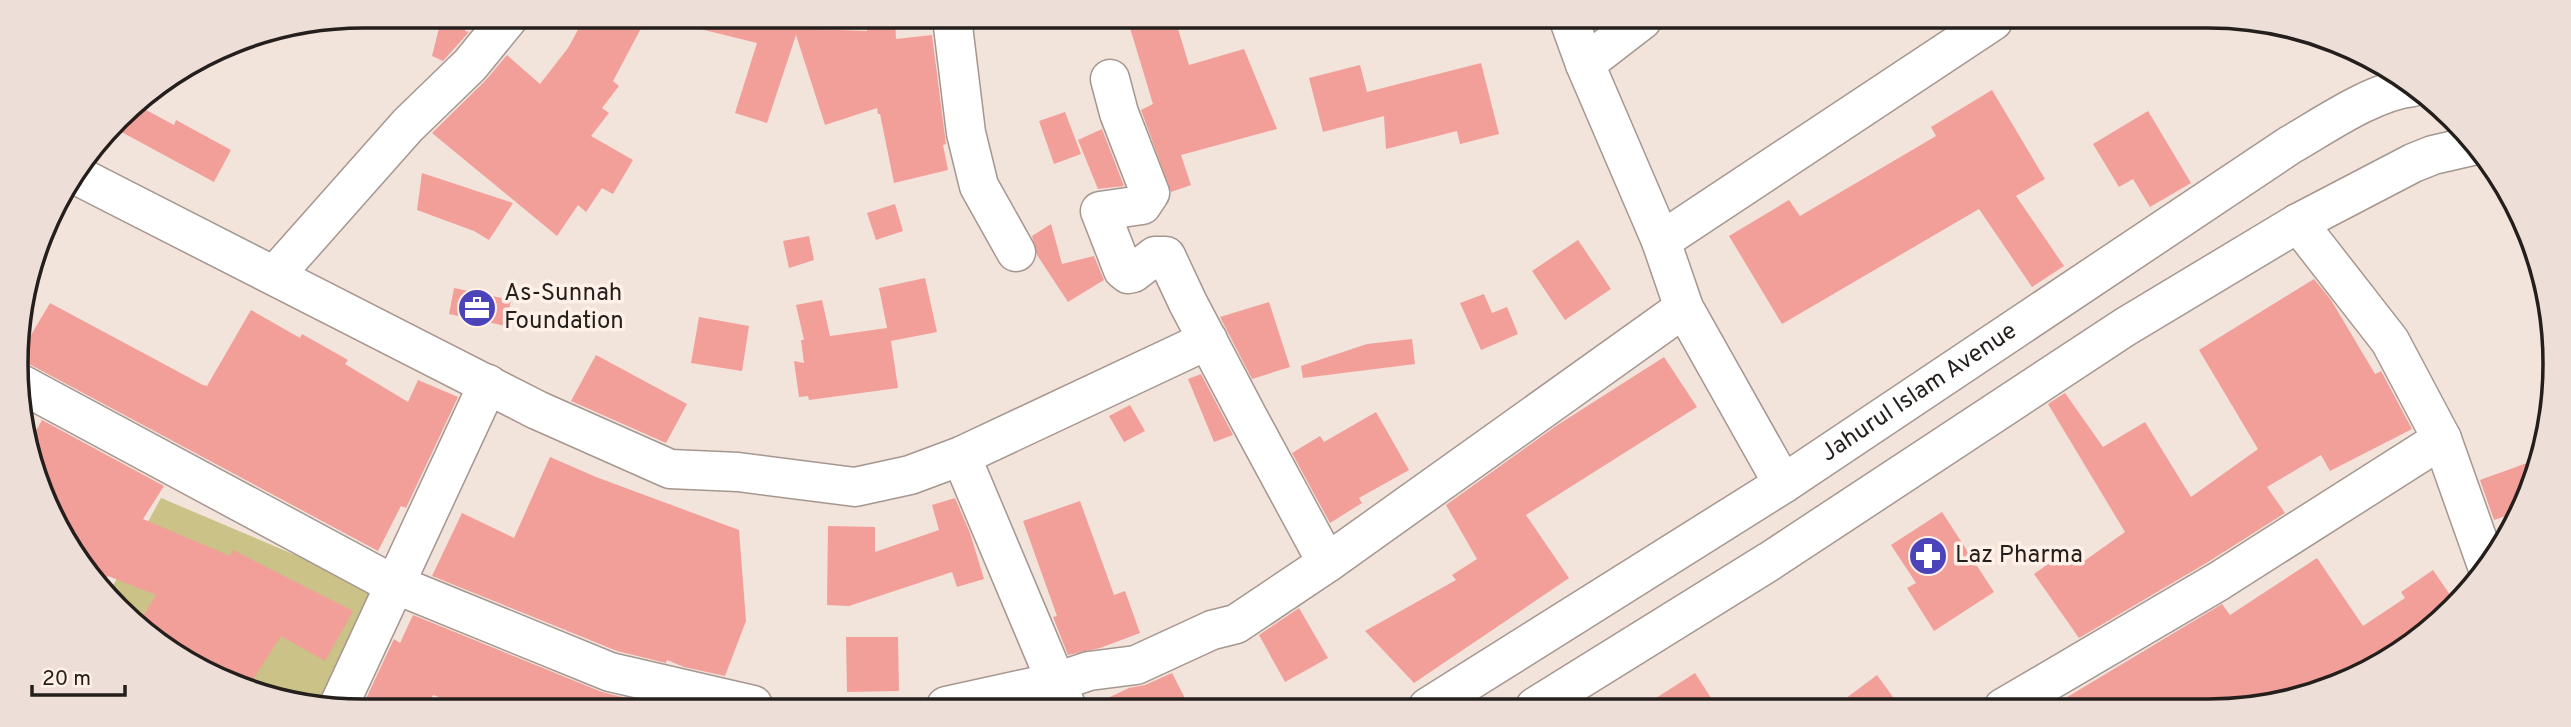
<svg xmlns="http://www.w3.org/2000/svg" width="2571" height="727" viewBox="0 0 2571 727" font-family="Overpass,sans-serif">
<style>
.green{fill:#cac287}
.building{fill:#f29f9a}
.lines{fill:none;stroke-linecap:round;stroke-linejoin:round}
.minor-casing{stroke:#a59790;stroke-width:41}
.minor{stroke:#fff;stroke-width:38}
.labels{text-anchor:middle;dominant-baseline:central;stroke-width:7;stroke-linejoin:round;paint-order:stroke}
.poi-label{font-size:24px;fill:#241f1c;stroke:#fff0e8;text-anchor:start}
.street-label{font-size:24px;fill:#241f1c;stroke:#fff0e8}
.rim{fill:none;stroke:#241f1c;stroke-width:3.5}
</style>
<rect width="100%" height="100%" fill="#f2e3db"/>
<path class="green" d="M161,498l219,93 -64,114h-20l-107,-41 -80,-71z"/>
<path class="building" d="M442,16h27l-4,15 4,1 -26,29 -11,-5z
M585,17h62l-34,64 6,5 -17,22 7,5 -18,23 42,24 -20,34 -11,-6 -16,24 -8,-7 -21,31 -125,-103 53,-52 22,-26 33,29 28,-36z
M689,17h100l-3,11 81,3v-14l28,1 1,21 36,-4 14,109 -3,1 5,25 -54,13 -14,-69h-2l-1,-6 -52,17 -29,-90 -29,88 -32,-10 22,-70 -69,-17z
M1127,18l48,1 14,46 55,-16 33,80 -96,26 10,30 -20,7 -30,-82 12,-6z
M1481,63l18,71 -39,10 -3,-13 -71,18 -2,-33 -61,16 -14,-54 51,-13 7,27z
M1992,90l53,89 -29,17 48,70 -32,21 -53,-78 -197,115 -53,-88 60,-36 11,16 136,-80 -5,-9z
M133,103l41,22 2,-5 55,30 -17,32 -100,-54z
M2148,111l43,72 -41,24 -17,-28 -14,8 -26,-43z
M1065,112l16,42 -27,10 -15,-43z
M1102,129l22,57 -26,3 -20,-49z
M422,173l91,30 -24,37 -15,-9 -57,-21z
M895,204l8,27 -27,9 -9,-27z
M1051,224l11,40 32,-8 10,24 -36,22 -31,-47 -5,-19z
M809,236l5,24 -25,8 -6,-27z
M1578,240l33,49 -46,31 -33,-49z
M925,278l12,54 -46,9 7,47 -89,12 -1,-4 -9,1 -5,-36 10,2 -3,-23h3l-8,-35 26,-5 8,36 57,-8 -8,-40z
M2314,279l17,21 44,74 6,-3 31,58 -82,42 -9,-16 -54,32 18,26 -77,49 -129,76 -45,-64 35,-25 11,15 45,-32 -77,-128 17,-11 38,54 42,-25 46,75 67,-48 -59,-99z
M454,288l57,12 -5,26 -57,-12z
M1484,294l8,19 15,-6 11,27 -37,16 -21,-47z
M1269,302l21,65 -38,12 -32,-62z
M50,303l153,82 4,1 44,-76 49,28 2,-4 46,26 -3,4 63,38 10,-22 40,17 -52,111 -5,-2 -23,45 -347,-186 -12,-2 -1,-6z
M699,317l50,9 -7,45 -51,-8z
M1412,339l3,25 -112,14 -2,-12 66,-22z
M596,355l91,49 -21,39 -95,-42z
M1664,357l33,50 -171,108 43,63 -155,105 -49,-52 91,-51 -4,-5 25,-16 -31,-54 110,-79z
M1201,374l32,61 -19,7 -26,-63z
M1130,405l15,26 -21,11 -15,-26z
M1376,412l33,58 -50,28 3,5 -32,20 -38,-70 28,-17 4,6z
M42,420l122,66 -21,33 87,37 3,-6 120,61 -28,50 -44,-25 -33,51 -59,-23 -49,-43 16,-26 -48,-19 -2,3 -23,-14 -55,-111 -1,-7z
M550,457l46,20 143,53 7,91 -21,55 -41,-9 -17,-7 -1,3 -49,-12 -185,-75 30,-63 52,25z
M2538,459l-20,53 -24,8 -14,-40z
M955,498l15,35 14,46 -27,8 -5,-15 -103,34 -22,-1 1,-79 47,1v25l64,-22 -7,-25z
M1080,501l34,94 11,-4 15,42 -40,15 -32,7 -15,-38 4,-1 -34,-95z
M1942,512l52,80 -60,39 -27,-43 9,-5 -25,-38z
M2317,558l46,68 42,-28 -4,-6 32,-22 24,35 -96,71 -109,32h-203l173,-104 8,11z
M1299,608l29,50 -43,24 -26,-47z
M413,615l189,77 52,13h-193l-28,-10 -4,10h-66l31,-66 6,4z
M846,637h52l1,54 -52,1z
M1172,673l17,33h-98l38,-18 16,-3z
M1695,673l22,34h-75z
M1877,675l24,33h-68z"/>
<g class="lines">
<defs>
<g id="minor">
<path d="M952,18l14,115 13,53 37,66"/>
<path d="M1569,20l16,44"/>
<path d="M1642,20l-57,44 76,177"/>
<path d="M1110,79l9,34 31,80 -8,12 -42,6 23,59 5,4 5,-1 22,-17h11l22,47 60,114 79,146"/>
<path d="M78,176l459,234 133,59 68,3 117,15 55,-12 51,-19 247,-116"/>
<path d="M2298,223l92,118 52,98 45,127"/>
<path d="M275,275l133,-150 62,-60 40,-49"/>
<path d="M21,384l366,197 223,91 143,33"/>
<path d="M961,456l104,247"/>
<path d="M1783,484l-99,-176 -23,-67 332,-220"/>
<path d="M339,705l149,-321"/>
<path d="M946,706l110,-24 33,-11 47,-6 76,-35 24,-6 91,-61 357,-255"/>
<path id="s1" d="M1428,707l355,-223 507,-339c35,-20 83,-54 123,-58"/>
<path d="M1535,707l235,-146 355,-234 173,-104 115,-60 20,-8 39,-9"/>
<path d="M2003,708l216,-127 223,-142"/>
</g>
</defs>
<use href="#minor" class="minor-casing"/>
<use href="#minor" class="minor"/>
</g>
<defs>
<symbol id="office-disc" viewBox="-11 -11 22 22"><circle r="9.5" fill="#4b43ba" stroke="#fff0e8"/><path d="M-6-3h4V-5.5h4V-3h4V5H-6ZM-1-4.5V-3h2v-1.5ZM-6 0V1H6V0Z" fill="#fff"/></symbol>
<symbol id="pharmacy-disc" viewBox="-11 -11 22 22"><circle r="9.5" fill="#4b43ba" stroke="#fff0e8"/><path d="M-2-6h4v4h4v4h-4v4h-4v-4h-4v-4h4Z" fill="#fff"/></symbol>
</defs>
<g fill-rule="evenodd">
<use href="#office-disc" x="455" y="286" width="44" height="44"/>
<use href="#pharmacy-disc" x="1906" y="534" width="44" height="44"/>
</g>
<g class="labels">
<g class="poi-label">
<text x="504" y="294">As-Sunnah<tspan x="504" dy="28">Foundation</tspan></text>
<text x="1955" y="556">Laz Pharma</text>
</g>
<g class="street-label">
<text stroke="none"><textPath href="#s1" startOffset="583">Jahurul Islam Avenue</textPath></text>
</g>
</g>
<path d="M0 0H2571V727H0ZM363 28H2208A335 335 0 0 1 2543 363V364A335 335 0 0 1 2208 699H363A335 335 0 0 1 28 364V363A335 335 0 0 1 363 28Z" fill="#eddfd8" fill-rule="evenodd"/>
<path class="rim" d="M363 28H2208A335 335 0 0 1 2543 363V364A335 335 0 0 1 2208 699H363A335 335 0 0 1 28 364V363A335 335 0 0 1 363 28Z"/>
<path d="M32 685v10h93v-10" fill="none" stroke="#241f1c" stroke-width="3.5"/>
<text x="42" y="685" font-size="21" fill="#241f1c" stroke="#fff0e8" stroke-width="5" paint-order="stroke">20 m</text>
</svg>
